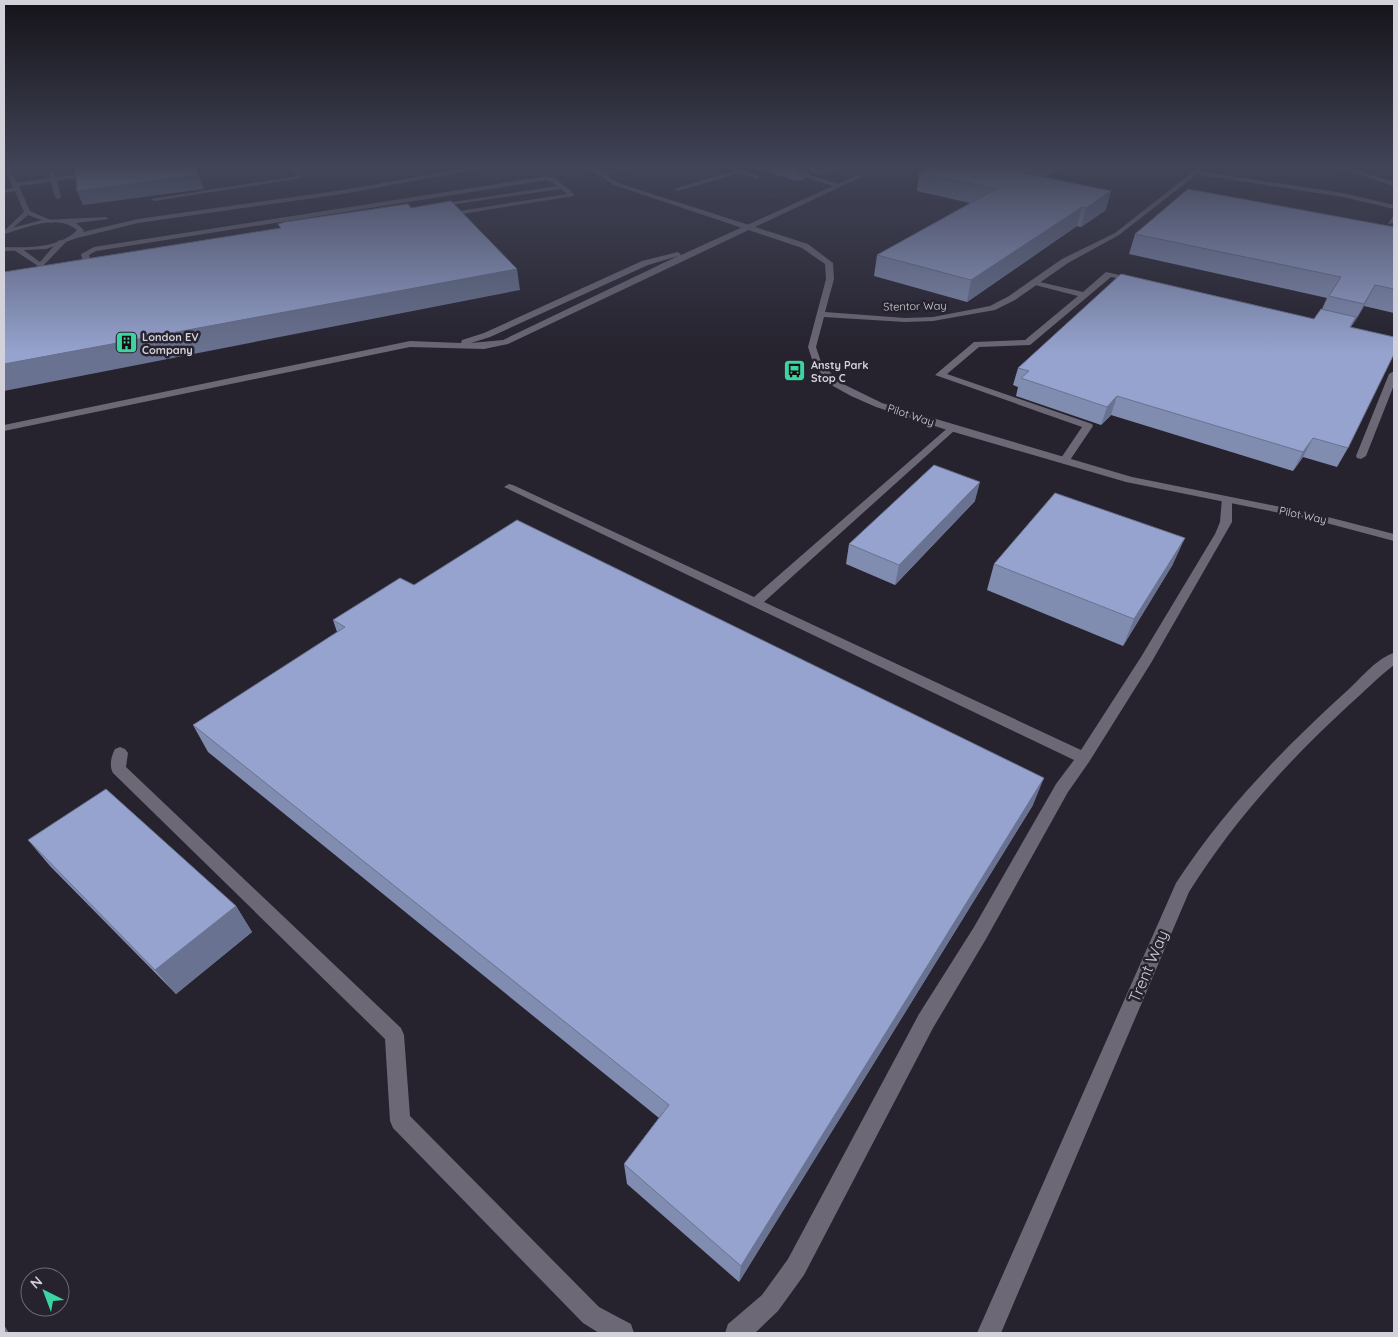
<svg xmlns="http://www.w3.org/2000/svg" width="1398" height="1337" viewBox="0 0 1398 1337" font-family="Quicksand,sans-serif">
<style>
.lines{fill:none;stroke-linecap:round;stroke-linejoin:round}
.path{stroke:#797680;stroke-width:1;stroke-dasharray:1 2;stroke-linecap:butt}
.service{fill:#6c6876;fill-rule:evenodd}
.minor{fill:#6c6876;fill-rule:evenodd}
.tertiary{fill:#6c6876;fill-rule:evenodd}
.wall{fill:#818cb1}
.shaded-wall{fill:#697290}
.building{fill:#96a3ce;stroke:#697290}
.labels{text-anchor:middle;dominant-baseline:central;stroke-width:5;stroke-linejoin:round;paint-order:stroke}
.far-street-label{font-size:11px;fill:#d3d1d9;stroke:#26222e}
.far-poi-label{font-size:11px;font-weight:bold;fill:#d3d1d9;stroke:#26222e;text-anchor:start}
.near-street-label{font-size:16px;fill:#d3d1d9;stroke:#26222e}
</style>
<rect width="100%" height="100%" fill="#26222e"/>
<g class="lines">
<path class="path" d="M761,192l13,5"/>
<path class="service" d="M4,167h6l7,16 33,-5 -1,-5 3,-2 4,6 38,-5 3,2 -40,7 4,16 -3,2 -3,-2 -4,-15 -32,4 11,25 25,11 -5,1 -22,-8 -20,17 -2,-3 18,-17 -9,-21 -11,2v-4l9,-1z
M290,167h6l7,11 -149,23 -3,-2 146,-23z
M626,167h13l-38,9 -3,-2z
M733,167l27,10 -3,2 -17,-6 -63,18 -3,-2 60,-18 -4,-2z
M812,167l-5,3 3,5 28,9 20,-9 5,1 -355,168 -24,5 -74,-2 -406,84v-6l406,-84 51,2 1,-3 22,-7 158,-72 36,-9 3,3 152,-69 -28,-9 -3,-9zM678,256l-175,84 -32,3 19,-6 158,-72z
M1196,171l147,22 51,12v4l-51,-12 -149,-23z
M548,176l7,2 19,16v2l-131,21 -2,-3 126,-20 -6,-5 -125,18 -3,-2 124,-19 -9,-6 -452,71 -7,4 5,20 -4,2 -4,-2 -5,-21 13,-7z
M1394,215l-1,8 -5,1z
M59,240l7,2 -25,26 -27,-18 7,-2 19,14z
M1106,272l36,8 -4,2 -27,-5 -81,68 -51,2 -32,27 145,50 1,2 -25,37 -4,1 -5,-3 23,-34 -147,-52 39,-33 51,-2 53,-44 -47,-12v-4l52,12z
M1394,371v14l-28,71 -5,3 -4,-1 -1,-2 33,-82z
M951,425l4,1v4l-191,172 317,148 60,-93 74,-123 5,-12 2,-24h8l2,2v22l-81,141 -62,99 -21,30 -82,147 -53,89 -129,247 -26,36 -23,22h-30l3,-9 34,-29 26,-36 131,-245 55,-87 82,-143 18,-24 -570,-273 5,-3 4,1 241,112z
M120,747l5,2 3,4 -2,14 275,261 3,7 6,81 189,191 32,17 3,9h-35l-16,-10 -190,-195 -3,-7 -5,-82 -272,-266c-4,-7 -2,-17 2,-24z"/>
<path class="minor" d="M474,167h14l-145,27 -205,29 -61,15 -31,11 -42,2v-4c23,1 56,1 73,-17 -20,-17 -51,-2 -73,4v-4l38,-10 64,-3 3,2 -33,4 8,7 -1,2 55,-13 205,-29z
M587,167h7l24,16 190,61 25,19 1,16 -9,33 80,6 28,-1 57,-11 19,-10 53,-37 53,-26 84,-66h7l-87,68 -51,28 -53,37 -20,10 -62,11 -28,1 -81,-5 -8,30 5,15 18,20 43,21 250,74 184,37 78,20v7l-79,-21 -189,-38 -179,-52 -71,-23 -25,-11 -18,-10 -11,-11 -9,-13 -5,-15 18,-68 -1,-15 -23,-16 -188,-63z
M1394,653v12c-16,12 -30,27 -45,40 -61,56 -116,117 -160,187l-188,441h-24l199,-450c48,-74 108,-135 173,-194 13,-12 28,-31 45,-36z"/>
<path class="tertiary" d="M1336,167h10l48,15v4z"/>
</g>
<path class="wall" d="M752,167h54l-1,12 -9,2z
M810,167h37l-30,8 -7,-4z
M919,173l126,4 61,33 -25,17 -4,-1 -110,76 -93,-26 3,-21 93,-52 -53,-12z
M1394,227v86l-30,-7 -13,21 -3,121 -11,19 -34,-10 -10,14 -182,-56 -10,10 -85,-29 2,-9 -5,-2 5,-17 296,-49 8,-10 5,-11 -198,-44 6,-20z
M975,501l-80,84 -49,-21 3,-20z
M994,564h179l-50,82 -136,-56z
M414,585l619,220 -294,477 -112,-98 -3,-20 35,-46 -451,-366 -15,-27 144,-93 -4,-12z
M28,840l208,66 16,26 -76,62 -126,-128z"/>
<path class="shaded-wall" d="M797,167h9l-1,12 -9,2z
M818,167h29l-30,8z
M1035,167h28l-43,25 4,-19z
M199,175l5,14 -121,16 -6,-14z
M1111,191l-5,19 -25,17 5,-19z
M1082,207l-5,19 -110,76 4,-22z
M517,269l3,21 -516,101v-27z
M1375,285l-11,21 -11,20 11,-22z
M1117,396l-6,19 -10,10 6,-18z
M1313,438l-10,19 -10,14 10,-19z
M980,482l-5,19 -80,84 4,-20z
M1185,538l-12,26 -50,82 11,-27z
M1044,778l-11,27 -294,477 2,-16z
M236,906l16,26 -76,62 -21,-24z
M4,1325l5,8h-5z"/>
<path class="building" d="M75,167h120l4,8 -122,16z
M930,167h105l-11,6 87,18 -25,17 -4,-1 -111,73 -94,-25 119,-66 -77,-16z
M1188,189l206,38v62l-19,-4 -11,19 -35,-8 12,-19 -206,-43z
M451,201l66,68 -513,95v-92l277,-44 -3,-4 7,-2 123,-18 3,4z
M1121,274l193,45 7,-10 35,8 -6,10 44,10v17l-46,94 -35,-10 -10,14 -186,-56 -10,11 -86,-29 8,-7 -11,-3z
M934,465l46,17 -81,83 -50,-21z
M1055,493l130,45 -51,81 -140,-55z
M517,520l527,258 -303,488 -117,-102 45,-59 -476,-380 152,-98 -12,-7 67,-42 14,7z
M106,789l130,117 -81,64 -127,-130z"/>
<linearGradient id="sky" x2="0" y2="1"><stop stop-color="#151319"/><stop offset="0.47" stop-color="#414457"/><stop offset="1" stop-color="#414457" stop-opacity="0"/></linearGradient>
<rect width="1398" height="354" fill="url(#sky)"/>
<defs>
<symbol id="building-square" viewBox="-11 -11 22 22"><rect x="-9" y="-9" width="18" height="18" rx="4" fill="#3cd4a3" stroke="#26222e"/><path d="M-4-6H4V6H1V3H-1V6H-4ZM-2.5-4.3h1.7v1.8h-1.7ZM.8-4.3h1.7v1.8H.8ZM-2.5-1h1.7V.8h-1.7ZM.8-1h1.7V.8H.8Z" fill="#111"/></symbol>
<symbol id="bus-square" viewBox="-11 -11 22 22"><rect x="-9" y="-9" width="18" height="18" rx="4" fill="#3cd4a3" stroke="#26222e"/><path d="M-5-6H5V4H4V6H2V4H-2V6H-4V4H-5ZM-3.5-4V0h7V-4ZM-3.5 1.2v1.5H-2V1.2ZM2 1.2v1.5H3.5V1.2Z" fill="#111"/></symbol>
</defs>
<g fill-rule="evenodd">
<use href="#building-square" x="114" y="330" width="25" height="25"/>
<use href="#bus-square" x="782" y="358" width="25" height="25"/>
</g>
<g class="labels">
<g class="far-street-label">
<text transform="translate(915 306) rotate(-1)">Stentor Way</text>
<text transform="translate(911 415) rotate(18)">Pilot Way</text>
<text transform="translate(1303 515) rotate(12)">Pilot Way</text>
</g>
<g class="far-poi-label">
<text x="142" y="337">London EV<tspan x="142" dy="13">Company</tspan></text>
<text x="811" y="365">Ansty Park<tspan x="811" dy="13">Stop C</tspan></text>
</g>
<g class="near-street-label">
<text transform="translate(1148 966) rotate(-67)">Trent Way</text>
</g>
</g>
<rect width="1398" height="1337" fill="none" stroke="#d3d1d9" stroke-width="10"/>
<g transform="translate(45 1292) rotate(318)"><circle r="24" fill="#26222e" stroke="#6b6872"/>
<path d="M0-4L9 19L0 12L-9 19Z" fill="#3cd4a3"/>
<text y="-8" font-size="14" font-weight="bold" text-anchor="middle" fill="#d3d1d9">N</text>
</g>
</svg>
